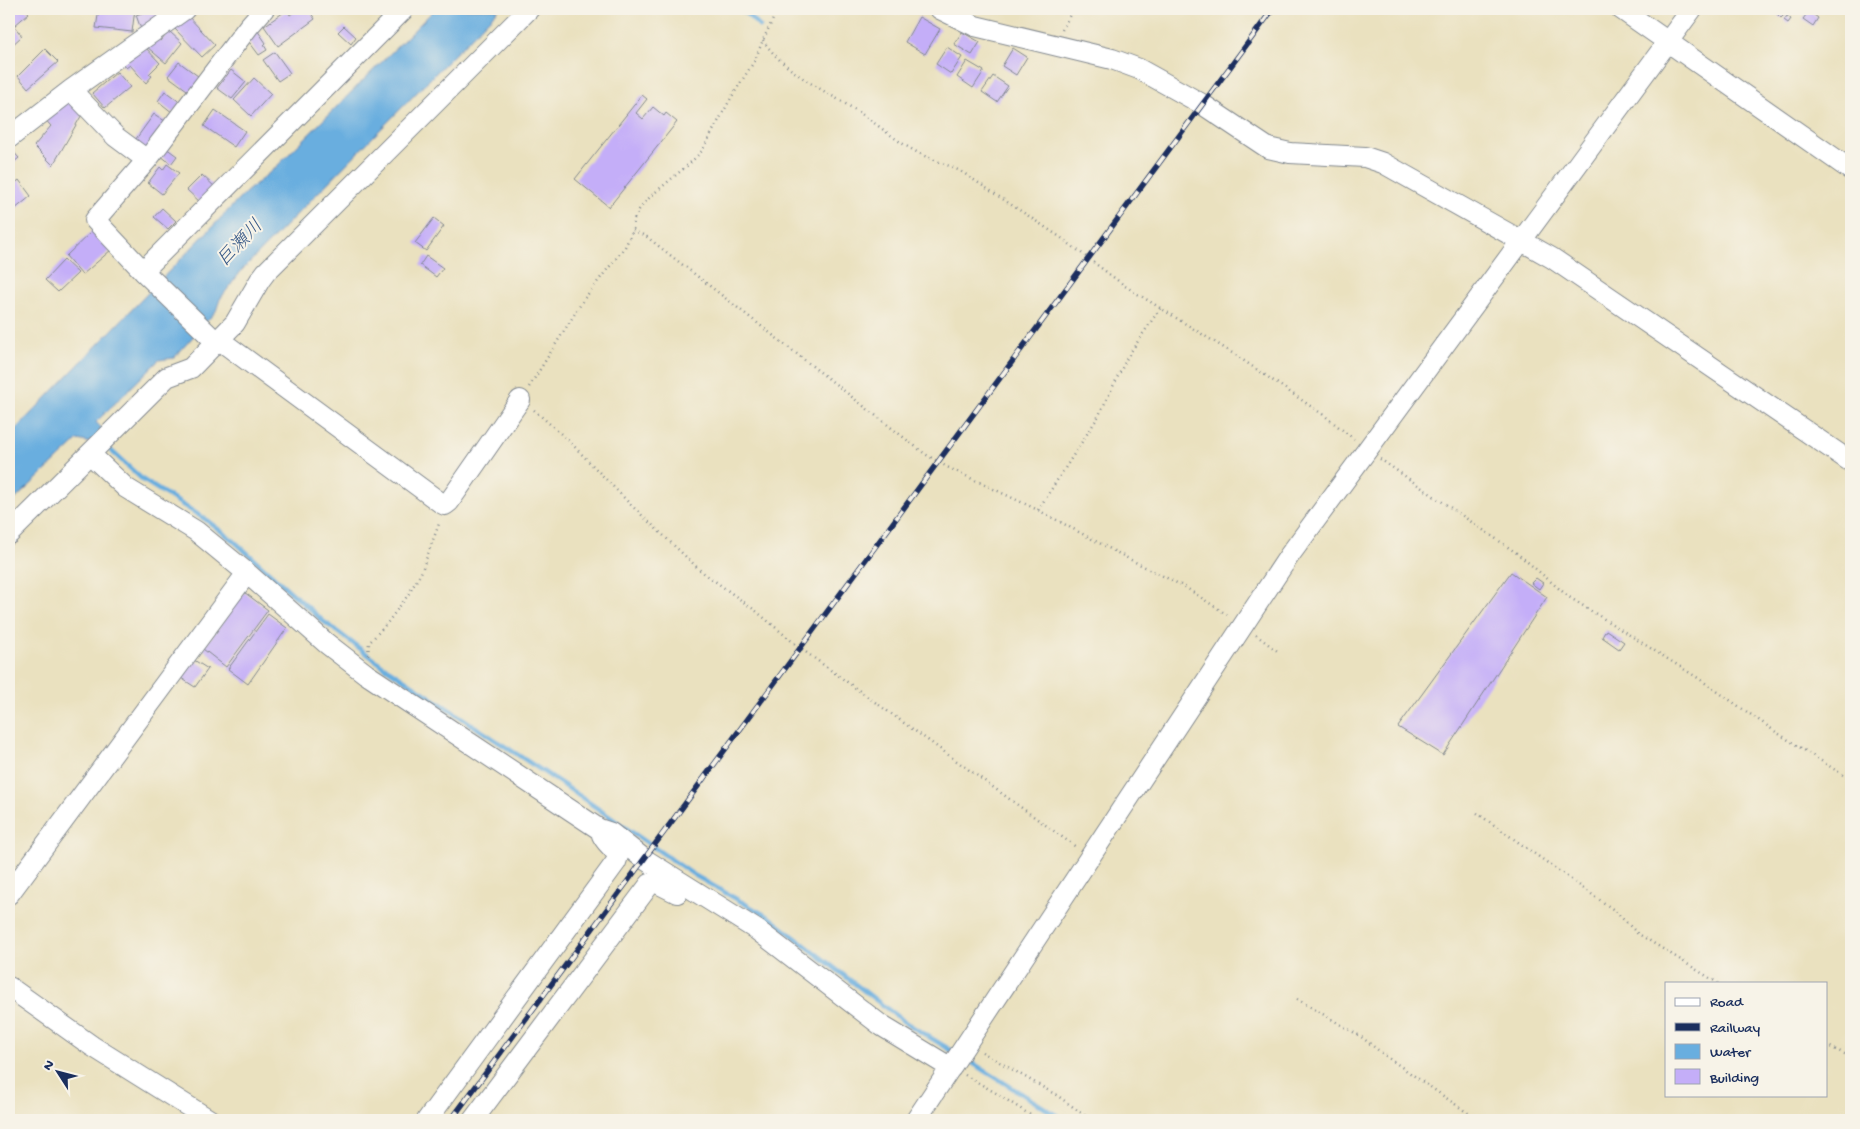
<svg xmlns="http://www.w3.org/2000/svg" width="1860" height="1129" viewBox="0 0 1860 1129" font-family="'Gochi Hand','Klee One',sans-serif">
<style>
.water{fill:#69aedf;stroke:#426e9e}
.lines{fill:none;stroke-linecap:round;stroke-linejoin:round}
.stream{stroke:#69aedf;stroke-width:4.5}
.building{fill:#c4aef8}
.minor-casing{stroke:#82888e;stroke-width:22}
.path{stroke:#82888e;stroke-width:2.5;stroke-dasharray:1 4;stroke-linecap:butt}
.minor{stroke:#fff;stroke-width:20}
.rail-casing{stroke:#1b2f5e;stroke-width:5.5}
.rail{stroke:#f7f3e8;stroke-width:4;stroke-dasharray:11;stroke-linecap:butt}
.labels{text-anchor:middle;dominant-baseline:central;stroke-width:4;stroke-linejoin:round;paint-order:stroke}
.water-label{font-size:19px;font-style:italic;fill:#325585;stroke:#f7f3e8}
</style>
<rect width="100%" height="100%" fill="#f7f3e8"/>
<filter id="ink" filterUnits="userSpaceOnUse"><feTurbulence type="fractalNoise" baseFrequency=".02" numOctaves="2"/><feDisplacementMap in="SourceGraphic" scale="10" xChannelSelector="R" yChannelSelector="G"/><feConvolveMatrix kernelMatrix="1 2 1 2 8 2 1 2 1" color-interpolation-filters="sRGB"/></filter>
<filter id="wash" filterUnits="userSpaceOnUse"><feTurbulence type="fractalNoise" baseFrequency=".0096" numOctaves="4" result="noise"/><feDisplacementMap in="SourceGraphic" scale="20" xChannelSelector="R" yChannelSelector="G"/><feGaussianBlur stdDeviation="1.12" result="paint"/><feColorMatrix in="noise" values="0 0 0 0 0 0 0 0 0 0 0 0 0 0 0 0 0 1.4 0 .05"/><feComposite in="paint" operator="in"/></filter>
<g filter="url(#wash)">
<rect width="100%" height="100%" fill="#eae1bf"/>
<path class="water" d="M435,9h64l-257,261 -22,29 -4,12 -42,47 -15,2 -63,62 7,8 -12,13 -13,-3 -69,65v-69l236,-243 30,-25z"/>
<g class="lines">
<path class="stream" d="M739,9l10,7 11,11
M106,446l37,34 62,39 29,22 89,80 59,44 186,123 126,87 76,43 133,103 51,31
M963,1057l101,63"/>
</g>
<g id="blocks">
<path class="building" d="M16,9h9l4,4 -15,13 8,10 -13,12v-33z
M99,9h36l-3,23 -36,-4z
M153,9h3l6,16 -20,7 -6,-17z
M298,9h10l7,10 -37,27 -14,-20 23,-16 3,5z
M1780,10l5,4 -4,4 -4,-4z
M1809,11l9,7 -5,8 -10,-7z
M187,15l28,30 -13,12 -28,-29z
M1787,16l4,3 -3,4 -4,-3z
M919,17l21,12 -15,25 -20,-12z
M344,26l12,11 -5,7 -13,-12z
M255,27l11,16 -2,2 3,5 -8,5 -15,-20z
M169,31l13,12 -16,20 -19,-16 8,-11 6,5z
M962,32l18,10 -8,13 -18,-11z
M144,46l16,17 -11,11 3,2 -6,7 -16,-18 -4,3 -7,-8z
M947,47l15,10 -11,17 -15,-10z
M1013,48l14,9 -11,18 -14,-9z
M45,49l13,13 -30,26 -10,-12z
M275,52l15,21 -12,8 -15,-21z
M967,61l17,10 -11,17 -16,-11z
M179,62l23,17 -11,14 -23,-17z
M231,70l15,12 -14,17 -15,-11z
M117,72l13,15 -25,21 -13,-15z
M993,76l15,10 -11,16 -15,-10z
M254,78l17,16 -20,22 -17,-16z
M165,91l16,12 -8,10 -15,-12z
M642,95l5,4 -11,14 7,6 10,-12 11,9 2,-3 11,9 -68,85 -34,-28z
M69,98l15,13 -31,54 -19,-19 17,-20 -9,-10z
M215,110l30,21 -11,16 -30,-21z
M154,114l14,9 -22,30 -13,-10z
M166,148l11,8 -6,8 -11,-9z
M11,149l8,9 -10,8v-15z
M167,164l12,9 -17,21 -14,-11 12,-16 3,3z
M202,175l14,13 -15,15 -14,-13z
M19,180l12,16 -22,18v-26z
M162,208l14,13 -8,8 -14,-12z
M434,218l10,8 -18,25 -11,-8z
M93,230l18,20 -29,25 -16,-19z
M426,256l17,12 -7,9 -16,-12z
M64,260l14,13 -20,19 -13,-12z
M1511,572l36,25 -104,158 -45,-28z
M1536,578l7,5 -4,6 -8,-6z
M244,592l24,18 -42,57 -23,-18z
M268,614l19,14 -39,56 -20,-15z
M1606,630l18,12 -5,7 -17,-12z
M194,660l14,9 -13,18 -14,-9z"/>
</g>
</g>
<g filter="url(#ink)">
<use href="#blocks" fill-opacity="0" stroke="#82888e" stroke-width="1"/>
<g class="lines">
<defs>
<path id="minor" d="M404,9l-261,262 67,65 15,8 216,159 4,2 4,-3 71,-102
M940,9l35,17 137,33 27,10 63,35 66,44 22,5 75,4 18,6 169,95 299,204
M1621,9l230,161
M71,90l45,47 31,23 -52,60 48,51
M9,138l62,-48 114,-81
M147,160l102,-134 15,-17
M90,454l36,34 70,43 51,42
M9,534l158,-157 24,-9 44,-45 25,-43 6,-8 263,-263
M9,894l238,-321 79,70 40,31 233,155 12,4 33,26 113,71 125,96 69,42
M9,987l83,59 118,74
M427,1120l189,-258 2,-6c-4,-8 -12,-12 -16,-21
M473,1120l177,-236 5,-2 22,11
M916,1120l373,-564 403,-547"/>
</defs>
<use href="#minor" class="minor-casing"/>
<path class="path" d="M1062,30l11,-21
M763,40c22,34 64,51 97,73 18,12 34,26 53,37 17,10 36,14 52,24l95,63 65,49 112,70 88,60 29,23
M633,230l14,7 278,217 22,13 91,43 91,49 56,28 44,29
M529,387l55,-88 41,-52 8,-17 1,-11 6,-11 11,-12 37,-31 14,-14 29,-53 24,-38 8,-20 15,-31
M534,410l35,31 61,63 71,67 55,40 44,37 276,199
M1380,459l138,95 51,43 129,81 78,54 75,48
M1038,510l60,-93 30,-61 33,-49
M1256,635l24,18
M368,655l1,-12 19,-21 20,-27 13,-22 19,-52
M1477,813l137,97 23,23 81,50
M1297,999l63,37 27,21 91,63
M1826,1045l25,12
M982,1052l76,44 33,24
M965,1075l31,18 42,27"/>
<use href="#minor" class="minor"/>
<defs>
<path id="rail" d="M451,1120l822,-1111"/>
</defs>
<use href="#rail" class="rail-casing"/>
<use href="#rail" class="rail"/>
</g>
</g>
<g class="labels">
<g class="water-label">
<text transform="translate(241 244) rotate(-46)">巨瀬川</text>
</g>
</g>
<rect width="1860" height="1129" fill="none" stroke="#f7f3e8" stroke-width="30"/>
<rect x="1665" y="982" width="162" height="115" fill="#f7f3e8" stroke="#9fa5b1"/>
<rect x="1675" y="998" width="25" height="8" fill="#ffffff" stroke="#9fa5b1"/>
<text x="1710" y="1006" font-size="15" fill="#1b2f5e">Road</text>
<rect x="1675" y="1023" width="25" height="8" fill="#1b2f5e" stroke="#9fa5b1"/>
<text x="1710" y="1032" font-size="15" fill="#1b2f5e">Railway</text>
<rect x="1675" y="1044" width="25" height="15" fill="#69aedf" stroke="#9fa5b1"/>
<text x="1710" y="1056" font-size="15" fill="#1b2f5e">Water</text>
<rect x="1675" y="1069" width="25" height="15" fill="#c4aef8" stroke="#9fa5b1"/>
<text x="1710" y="1082" font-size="15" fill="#1b2f5e">Building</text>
<g transform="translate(58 1072) rotate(306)" stroke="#f7f3e8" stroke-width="4" paint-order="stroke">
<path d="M0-4L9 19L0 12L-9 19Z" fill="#1b2f5e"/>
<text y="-8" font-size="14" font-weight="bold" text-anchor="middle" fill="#1b2f5e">N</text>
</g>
</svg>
